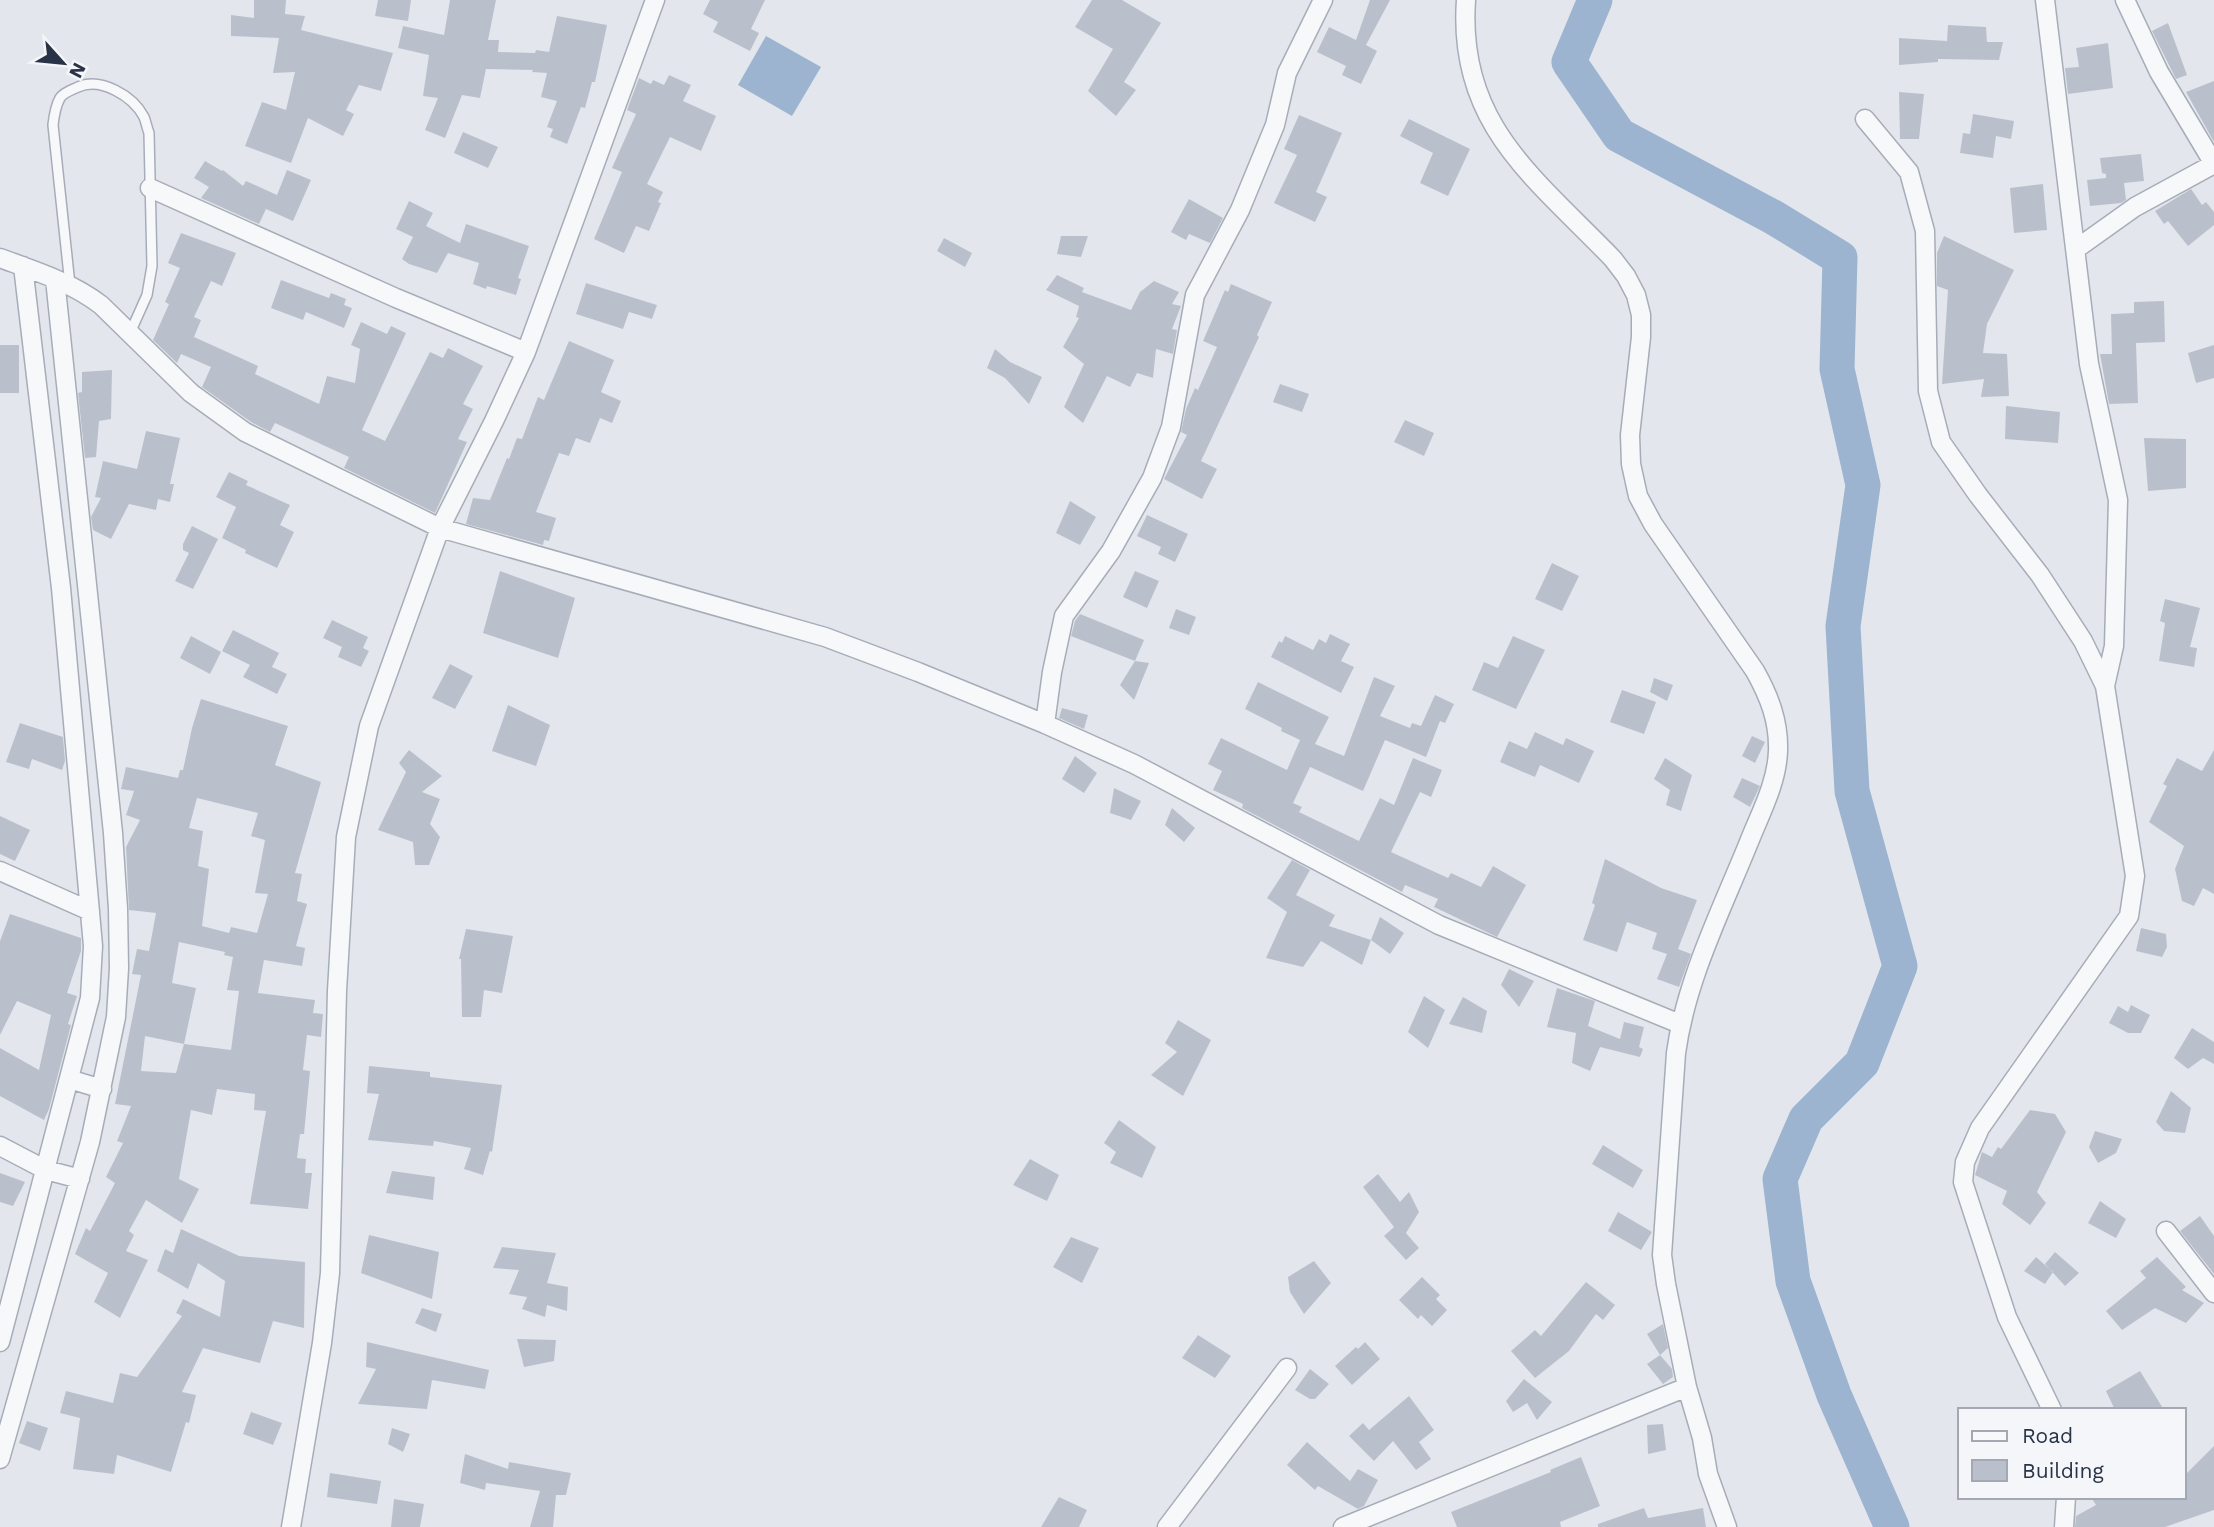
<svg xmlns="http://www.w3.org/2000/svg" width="2214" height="1527" viewBox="0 0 2214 1527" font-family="'Work Sans',sans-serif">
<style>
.water{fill:#9cb4cf}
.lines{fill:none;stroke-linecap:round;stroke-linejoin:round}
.river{stroke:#9cb4cf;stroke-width:35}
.building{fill:#bac0cb;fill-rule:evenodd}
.lane-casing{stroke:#a7adb8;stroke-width:12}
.street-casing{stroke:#a7adb8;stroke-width:21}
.lane{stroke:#f7f8fa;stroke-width:9}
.street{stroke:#f7f8fa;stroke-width:18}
</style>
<rect width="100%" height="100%" fill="#e3e7ed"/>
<path class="water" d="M766,36l55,31 -29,49 -54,-31z"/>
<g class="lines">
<path class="river" d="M1595,0l-26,62 50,73 154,82 67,41 -3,111 26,116 -20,141 9,165 48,175 -38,97 -56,56 -26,60 13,102 41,114 58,132"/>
</g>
<path class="building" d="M254,0h32l-1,14 20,2 -4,14 92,23 -12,38 -22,-6 -13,25 8,4 -11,22 -35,-18 -17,45 -46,-17 17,-44 24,8 9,-38 -22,1 6,-35 -48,-2v-21l23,3z
M378,0h33l-3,21 -33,-5z
M450,0h46l-8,40h11l-1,12 37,1 1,-3 13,2 8,-36 50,9 -12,57h-3l-7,26 -4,-1 -14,37 -17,-7 3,-8 -6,-2 10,-26 -16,-4 6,-24 -15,-1 1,-2 -47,-1 -6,29 -18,-3 -17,43 -20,-8 13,-32 -15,-2 6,-41 -31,-7 5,-22 41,9z
M710,0h55l-14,29 8,4 -9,18 -37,-19 5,-10 -15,-8z
M1092,0h30l39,23 -37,59 12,8 -20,26 -28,-25 25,-42 -38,-22z
M1370,0h20l-24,45 11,6 -16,33 -19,-9 4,-9 -29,-14 12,-25 27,13z
M2168,23l19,52 -11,4 -24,-48z
M1948,25l38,2 1,15h16l-4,18 -61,-1v3l-39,3v-27l48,3z
M2108,43l5,45 -45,6 -3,-26 14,-1 -3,-19z
M669,75l22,10 -8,16 33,15 -15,35 -31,-14 -23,47 16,8 -5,10 3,1 -12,28 -13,-5 -12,27 -30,-14 28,-67 -10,-4 24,-54 -9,-4 12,-32 12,6 2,-4 11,5z
M2214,81v61l-28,-50z
M1899,92l25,2 -5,45h-19z
M1973,114l41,7 -3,18 -15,-3 -3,22 -33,-5 3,-20 7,1z
M1299,115l43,18 -26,59 11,5 -12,25 -41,-19 23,-48 -13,-6z
M1409,119l61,30 -22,47 -28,-13 13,-30 -33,-17z
M463,132l35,15 -10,21 -34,-15z
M2141,154l3,27 -20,2 2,17 -5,3 -31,3 -3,-26 19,-2v-4l-4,-1 -2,-15z
M205,161l17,10 1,-1 20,16 3,-5 31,14 10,-25 24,10 -18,41 -27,-12 -7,15 -58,-26 8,-11 -15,-9z
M2043,184l4,46 -33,3 -4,-45z
M2191,189l11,16 4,-3 8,10v13l-26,21 -20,-25 -4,3 -9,-13z
M1189,199l34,19 -13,25 -21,-9 -3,6 -15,-8z
M409,201l24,12 -7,13 34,17 6,-19 63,22 -11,32 3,1 -5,16 -29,-9 -1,3 -13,-5 6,-21 -31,-10 -11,20 -28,-9 -7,-5 11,-22 -17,-8z
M181,233l55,20 -14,33 -11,-5 -17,36 7,3 -7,17 64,29 -3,8 64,30 8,-28 28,7 5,-34 -9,-4 10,-23 26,12 4,-8 15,7 -44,97 23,11 45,-89 13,6 5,-10 35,18 -20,38 10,5 -15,30 9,3 -32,71 -91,-45 5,-11 -74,-34 -5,9 -19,-10 -49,-35 9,-20 -30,-13 -4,9 -24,-23 16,-36 -4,-2 15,-34 -12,-5z
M1061,236h27l-7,21 -24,-3z
M1944,236l70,34 -27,54 -4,29 24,1 2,42 -28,1 3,-18 -42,5 6,-94 -11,-4v-33z
M944,238l28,15 -7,14 -28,-16z
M1057,275l27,13 -2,4 49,18 9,-18 14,-11 25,11 -7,12 9,2 -9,23 5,1 -4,24 -17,-5 -3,29 -16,-5 -7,14 -23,-11 -24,47 -19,-16 20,-43 -21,-17 16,-29 -3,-1 3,-11 -33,-16z
M281,280l48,18 2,-5 15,6 -2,6 8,3 -8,20 -38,-16 -3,8 -32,-12z
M586,283l71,22 -5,14 -23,-7 -6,17 -47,-15z
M1231,284l41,18 -15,33 2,2 -58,124 16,8 -15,30 -38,-20 23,-44 -6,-3 5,-23 9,-21 3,2 19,-43 -14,-6 22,-51 3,2z
M2164,301l1,41 -29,1 2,60 -29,1 -9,-50h12l-1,-40 23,-1v-11z
M569,341l45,19 -13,32 20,9 -9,22 -12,-5 -10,25 -14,-5 -7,18 -10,-3 -23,59 20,6 -7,23 -5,-1 -1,5 -77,-21 7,-26 17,2 17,-42 2,1 8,-21 5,1 16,-42 6,3z
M0,345h19v48h-19z
M2214,345v33l-18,5 -8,-30z
M995,349l15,13 32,15 -13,27 -24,-26 -18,-10z
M112,370l-1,49 -12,2 -3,36 -11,1 -7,-65 4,-1v-20z
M1280,384l29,10 -7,18 -29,-10z
M2006,406l54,6 -2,31 -53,-4z
M1405,420l29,13 -10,23 -30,-14z
M146,431l34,7 -10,46h4l-4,18 -12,-3 -2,11 -27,-6 -18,35 -18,-9 -2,-13 10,-19 -6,-1 8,-36 34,8z
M2144,438l42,1v49l-38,3z
M229,472l19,9 -2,4 44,20 -10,20 14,7 -17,36 -32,-15 1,-3 -24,-12 14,-31 -20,-10z
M1070,501l26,16 -16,28 -24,-12z
M1147,515l41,19 -13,28 -17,-8 3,-7 -24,-11z
M192,526l26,13 -25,50 -18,-8 14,-28 -6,-3v-6z
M1552,563l27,13 -17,35 -27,-12z
M500,571l75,27 -17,60 -75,-25z
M1135,571l24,10 -12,27 -24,-11z
M2165,599l35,9 -10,39 7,1 -3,19 -35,-6 6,-38 -5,-2z
M1176,609l20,8 -7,18 -20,-7z
M1080,614l64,26 -9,21 -64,-25 4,-15z
M332,620l36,17 -5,11 6,3 -8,16 -23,-10 4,-10 -19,-9z
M233,630l46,23 -7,14 15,7 -10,20 -34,-17 7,-12 -28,-14z
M1330,634l20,10 -9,17 13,6 -13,26 -70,-36 8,-16 3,2 3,-7 28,14 6,-11 7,4z
M191,636l30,16 -11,22 -30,-16z
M1513,636l32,14 -29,59 -44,-19 12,-28 14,6z
M1135,661l14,2 -15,37 -14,-15z
M450,664l23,12 -18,33 -23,-11z
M1374,677l21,9 -15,30 30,12 2,-5 9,3 14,-31 19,9 -9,19 -5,-2 -14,36 -41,-17 -22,51 -53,-24 -17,36 9,4 -3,5 60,29 21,-43 14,7 19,-47 29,12 -11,27 -11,-5 -29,60 57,26 3,-5 30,14 12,-21 33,19 -29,52 -63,-30 4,-8 -33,-14 -3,7 -160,-84 1,-4 -30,-14 9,-19 -14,-7 13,-26 66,32 13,-30 -19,-9 1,-3 -37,-19 13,-27 71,35 -14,27 29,12z
M1654,678l19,7 -6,16 -17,-9z
M1622,690l34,12 -12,32 -34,-12z
M201,699l87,27 -13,39 46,17 -26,91 7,1 -5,27 10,3 -11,42 9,2 -3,18 -38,-6 -6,33 57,7 -2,13 10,1 -2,23 -14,-2 -4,35 7,1 -6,63h-4l-3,24 9,1 -1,14h7l-4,36 -58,-5 16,-93 -12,-1 1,-16 -38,-5 -5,26 -21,-5 -12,69 20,10 -17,34 -36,-23 -17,31 5,4 -8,16 22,9 -28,58 -26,-16 14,-29 -33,-19 11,-26 4,3 25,-48 -9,-6 17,-34 -6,-2 14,-35 -16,-2 26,-129 -9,-1 5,-25 12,2 7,-38 -27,-3 -3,-63 14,-27 -14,-5 8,-24 -13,-2 5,-22 52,11 2,-8h3l9,-42zM197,798l61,15 -7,23 14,4 -10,53 13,1 -11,39 -26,-6 -2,6 -27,-7 7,-57 -11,-3 5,-35 -14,-3zM179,942l46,10 -1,3 9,2 -6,33 12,1 -8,59 -47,-6 12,-56 -24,-5zM145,1036l39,8 -8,29 -35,-2z
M508,705l42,20 -14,41 -44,-15z
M1062,708l26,7 -4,14 -25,-11z
M20,723l43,14 2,24 -3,9 -30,-11 -3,10 -23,-7z
M1535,732l28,13 3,-7 28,13 -15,32 -39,-18 -5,12 -35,-15 9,-21 18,8z
M1752,736l13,6 -10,21 -13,-7z
M409,750l33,26 -20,16 18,7 -10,25 10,13 -11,28h-14l-2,-23 -35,-12 28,-58 -7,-9z
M2214,750v144l-11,-6 -9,18 -12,-5 -7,-32 9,-23 -35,-24 18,-36 -4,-2 14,-26 25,13z
M1075,756l22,17 -13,20 -22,-14z
M1665,758l27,17 -11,36 -15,-6 4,-15 -16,-11z
M1742,778l18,8 -10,21 -17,-10z
M1114,788l27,13 -10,19 -21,-7z
M1172,808l23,20 -11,14 -19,-17z
M0,816l30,14 -15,31 -15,-7z
M1605,859l56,29 36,12 -19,49 13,5 -12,33 -22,-8 10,-25 -15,-5 5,-16 -30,-11 -10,30 -34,-12 12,-35 -3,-2z
M1292,860l18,10 -14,25 39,20 -6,11 42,14 -9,25 -41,-24 -18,26 -37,-9 21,-46 -20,-14z
M10,914l71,24v13l-14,42 10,3 -9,28 3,1 -22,84 -5,11 -44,-24v-48l39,22 12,-55 -34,-14 -17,34v-94z
M1380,917l24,16 -14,21 -19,-14z
M2141,928l25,6 1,13 -5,10 -26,-6z
M466,929l47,7 -11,57 -18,-3 -3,27h-19l-1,-58h-2z
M1509,969l25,12 -15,26 -18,-22z
M1557,988l38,13 -7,25 32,13 4,-17 20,5 -5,20 4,2 -3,8 -40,-10 -10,24 -18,-8 4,-30 -29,-6z
M1424,996l21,14 -17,38 -20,-16z
M1463,997l24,14 -5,22 -33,-9z
M2131,1005l19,10 -9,18h-13l-19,-10 9,-17 10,6z
M1178,1020l33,20 -28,56 -32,-21 26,-23 -12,-9z
M2192,1028l22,14v22l-11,-6 -15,11 -14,-11z
M369,1066l61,6v5l72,8 -10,67 -2,-1 -7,24 -19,-6 7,-21 -37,-7 -1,5 -65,-6 11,-46 -12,-1z
M2171,1091l20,17 -6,25 -21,-2 -8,-9z
M2030,1110l25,4 11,18 -29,60 9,11 -16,22 -28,-21 5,-13 -32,-16 7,-23 10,5 6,-10 3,2z
M1119,1120l37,27 -14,31 -32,-15 6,-11 -12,-9z
M2095,1131l27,8 -6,14 -18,10 -9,-16z
M1603,1145l40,25 -10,18 -41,-24z
M1030,1159l29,16 -12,26 -34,-16z
M392,1171l43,6 -2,23 -47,-7z
M0,1173l25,9 -12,24 -13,-4z
M1378,1174l22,28 9,-10 10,20 -13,21 13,15 -13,12 -22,-24 10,-9 -31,-40z
M2100,1201l26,18 -10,19 -28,-15z
M1618,1212l34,20 -11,18 -33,-19z
M2200,1216l14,20v38l-34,-43z
M181,1229l58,27 66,6 -1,66 -31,-7 -13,42 -57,-15 -21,44 14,3 -7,28 -3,-1 -15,50 -54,-17 -3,19 -41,-5 7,-51 -20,-5 6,-22 47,12 7,-30 17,4 45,-61 -6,-3 7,-14 37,18 5,-36 -27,-18 -10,26 -31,-18 8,-22 8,4z
M369,1235l70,17 -7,47 -71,-26z
M1071,1237l28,11 -17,35 -29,-16z
M502,1247l54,6 -9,30 21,4 -1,24 -20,-6 -2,12 -23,-8 5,-12 -18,-3 10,-24 -26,-2z
M2055,1252l24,21 -14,13 -20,-22z
M2036,1257l17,15 -8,12 -21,-13z
M2157,1257l29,30 -4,3 22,13 -18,20 -31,-15 -33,22 -16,-19 40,-33 -6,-7z
M1314,1261l17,22 -27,31 -14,-22 -2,-15z
M1422,1277l18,18 -4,4 11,11 -15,16 -11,-11 -3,4 -19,-19z
M1586,1282l29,23 -12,15 -7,-6 -27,37 -34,27 -24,-27 24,-21 6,6z
M422,1308l20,6 -6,18 -21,-9z
M1663,1324l5,24 -8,7 -13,-21z
M1198,1335l33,21 -16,22 -33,-20z
M517,1339l39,1 -2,21 -30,6z
M367,1342l122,28 -4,19 -53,-9 -5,29 -69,-5 18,-35 -10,-2z
M1365,1342l15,17 -28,26 -17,-19 21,-19 2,2z
M1660,1355l12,14 1,8 -10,7 -16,-20z
M1310,1369l19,15 -14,15h-5l-15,-9z
M2140,1371l24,39h-49l-9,-19z
M1524,1379l28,23 -15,18 -10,-17 -14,9 -7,-11z
M1409,1396l25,34 -15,12 12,17 -15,11 -23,-29 -19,20 -25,-25 14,-13 6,7z
M251,1412l31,11 -9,22 -30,-11z
M27,1421l21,7 -8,23 -21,-8z
M1663,1424l3,26 -18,4 -1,-29z
M392,1428l18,6 -7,18 -15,-8z
M1307,1442l43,39 8,-12 20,11 -14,26 -6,3 -40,-23 -3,4 -28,-25z
M2214,1446v64l-49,17h-90l1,-11 20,-11 -5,-8h93v-21z
M465,1454l43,15 1,-7 62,11 -5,22h-10l-3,32h-23l10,-36 -54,-8 -1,7 -25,-7z
M1581,1457l19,49 -40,16 1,5h-104l-6,-15 100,-40 -1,-2z
M330,1473l51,8 -4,23 -50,-7z
M1059,1497l28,13 -8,17h-38z
M394,1499l30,5 -4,23h-29z
M1644,1508l4,10 55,-10 3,19h-108v-3z"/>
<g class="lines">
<defs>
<path id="lane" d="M70,285l-17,-160c1,-9 2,-18 7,-27 4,-6 12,-8 18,-11 23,-10 55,9 66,30 2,5 3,11 5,16l3,133 -5,29 -17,38"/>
<path id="street" d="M1466,0c-9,124 69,178 147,259l13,17 10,19 5,20v22l-11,98 1,29 7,32 15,28 102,147c14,25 24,50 23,80 -1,32 -18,63 -29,91 -28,69 -63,138 -73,211l-14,202 4,29 21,103 15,51 6,36 19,53
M2045,0l44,364 29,136 -4,146 -9,40 30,190 -6,40 -149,212 -15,34 -2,20 44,135 45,93
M2125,0l34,72 55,92
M1865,119l44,53 16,59 3,160 13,51 37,53 62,80 43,66 22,45
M150,188l246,110 130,54
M2076,249l59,-42 79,-43
M0,258c35,13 71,24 101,47l90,88 54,39 195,96 385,109 93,35 127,52 89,40 305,161 241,99
M1045,724l7,-52 12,-56 47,-65 41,-73 19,-51 24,-132 45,-85 35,-85 12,-52 36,-73
M0,871l90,40
M69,1079l33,10
M0,1146l46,24 34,9
M2166,1231l48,62
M0,1342l90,-344 3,-52 -32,-358 -38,-322
M0,1459l90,-317 26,-125 3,-49 -1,-59 -5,-76 -58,-554
M291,1527l31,-184 8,-70 7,-282 9,-154 23,-111 71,-198 54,-107 32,-69 129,-352
M1167,1527l120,-159
M1343,1527l344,-140
M2064,1527l2,-30"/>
</defs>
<use href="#lane" class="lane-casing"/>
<use href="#street" class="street-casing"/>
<use href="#lane" class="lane"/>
<use href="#street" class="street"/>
</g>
<rect x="1958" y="1408" width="228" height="91" fill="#f4f6f9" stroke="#a3a8b2" stroke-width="2"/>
<rect x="1972" y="1431" width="35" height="10" fill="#f7f8fa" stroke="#a3a8b2" stroke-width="2"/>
<text x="2022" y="1443" font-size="21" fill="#293347">Road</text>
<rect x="1972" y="1460" width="35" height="21" fill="#bac0cb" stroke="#a3a8b2" stroke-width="2"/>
<text x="2022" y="1478" font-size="21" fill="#293347">Building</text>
<g transform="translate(63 63) rotate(117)" stroke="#f4f6f9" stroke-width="5" paint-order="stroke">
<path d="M0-5L12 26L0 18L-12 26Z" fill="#293347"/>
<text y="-10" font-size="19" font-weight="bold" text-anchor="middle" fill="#293347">N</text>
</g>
</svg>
